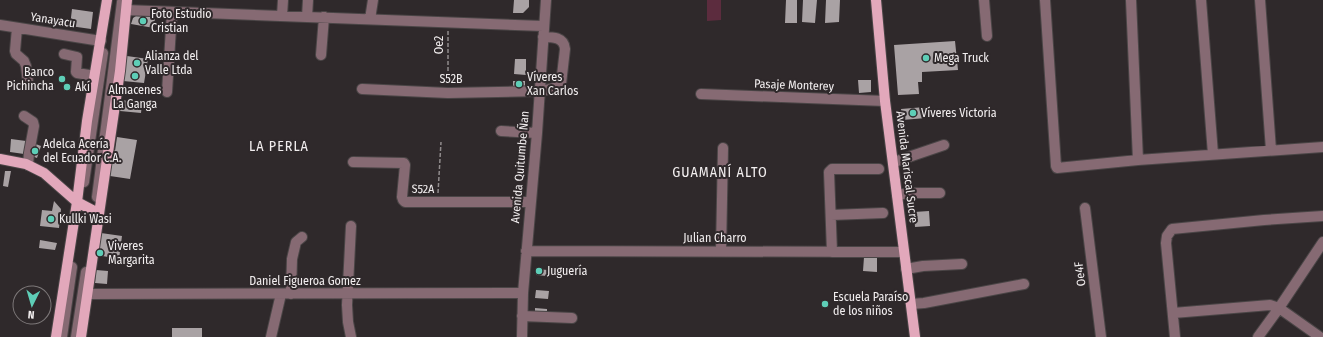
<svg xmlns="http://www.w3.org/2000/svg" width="1323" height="337" viewBox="0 0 1323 337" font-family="'Fira Sans Condensed',sans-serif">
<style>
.green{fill:#5c2c3e}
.building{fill:#a9a2a4}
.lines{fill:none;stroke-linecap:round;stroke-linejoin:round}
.minor-casing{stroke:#4a4546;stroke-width:12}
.major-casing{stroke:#4a4546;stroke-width:12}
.path{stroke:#908b8c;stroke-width:1.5;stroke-dasharray:4 2;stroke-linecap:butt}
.minor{stroke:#866a73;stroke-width:10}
.major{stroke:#e2a8bb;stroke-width:10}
.poi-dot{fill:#5eceb7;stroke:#2f292b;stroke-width:1.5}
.labels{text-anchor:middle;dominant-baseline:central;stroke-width:4;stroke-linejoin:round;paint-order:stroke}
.poi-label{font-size:12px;fill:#f2eeef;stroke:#2f292b;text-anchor:start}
.street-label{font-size:12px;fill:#f2eeef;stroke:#2f292b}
.quarter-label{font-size:14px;letter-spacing:1px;fill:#f2eeef;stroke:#2f292b}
</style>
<rect width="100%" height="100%" fill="#2f292b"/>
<path class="green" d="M707,0h14v20l-14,1z"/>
<path class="building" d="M514,0h15v7l-6,6h-10z
M786,0h11v23h-12z
M803,0h14l-2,23 -13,-1z
M826,0h14l-1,22 -14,1z
M72,9l21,3 -2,17 -21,-3z
M136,16l19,1 -1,11 -23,-4 2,-6z
M955,41l3,29 -36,2v10h-4l1,12 -21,1 -4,-50z
M127,56l21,3 -4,24 -21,-2z
M515,59h11v16l-12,-1z
M858,80h13v12l-12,1z
M513,81h12v6l-12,1z
M121,100l21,3 -1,10 -21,-2z
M925,107l1,11 -24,2 -1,-11z
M117,137l20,3 -7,39 -20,-3 4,-26 1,1z
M11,139l15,2 -2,13 -14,-2z
M33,143l8,3 -4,12 -8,-3z
M5,171h6l-3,16 -5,-1z
M54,201l7,8 -2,19 -19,-2 2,-16 10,1z
M929,211l1,15 -15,1 -1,-15z
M101,233l21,3 -3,23 -22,-4z
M40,240l17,3 -2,7 -16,-2z
M864,257l13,1v14l-14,-1z
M536,269l12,1 -1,6 -11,-1z
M96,270l12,1 -1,13 -12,-1z
M536,290l13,1 -1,8 -13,-1z
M535,308l12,1v5l-12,-1z
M172,328h30v9h-30z"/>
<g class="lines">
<defs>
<path id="minor" d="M984,0l3,36
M1045,0l11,166 1,2 81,-8 185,-13
M1131,0l7,160
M1201,0l12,154
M1260,0l11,150
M125,10l418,16
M282,16l1,-16
M307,17l1,-17
M370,19l3,-19
M0,25l101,16
M17,28l-2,23 1,3 8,7 2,5 2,17
M64,54l13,3 -1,15 1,1 18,3
M321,55l3,-38
M362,89l86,4 92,-2c7,-1 16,-2 21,-7l4,-35c-1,-12 -12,-12 -22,-12
M167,92l5,-80
M701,94l184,7
M24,116l9,6 1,4 -5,27 -1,12
M501,131l36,2
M353,162l51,1 1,2 -3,32 1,3 2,2h125
M894,162l50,-17
M84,182l19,-129
M897,195l13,-2h30
M97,197l25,-195
M1085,208l16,129
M831,215l52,-2
M351,226l-4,79 1,17 3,15
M526,251l378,1
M721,251l2,-103
M832,252l-3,-80 3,-3h47
M906,269l17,-3 39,-2
M88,294l435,-1
M291,294l1,-35 4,-17 6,-5
M911,304l13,-1 100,-19
M1173,313l97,-8 9,3 41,29
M522,316l50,2
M62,337l10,-70
M76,337l10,-65
M271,337l10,-43
M522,337l1,-44 14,-160 9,-133
M1175,337l-9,-94 1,-7 5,-7 92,-9 59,-4
M1258,337l21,-29 44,-66"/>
<path id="major" d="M876,0l9,101 30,236
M0,159l26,5 18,9 33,29 21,11
M56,337l21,-135 10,-81 20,-121
M81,337l39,-266 7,-71"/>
</defs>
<use href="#minor" class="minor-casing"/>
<use href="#major" class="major-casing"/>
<path class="path" d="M448,83v-52
M438,193l3,-51"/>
<use href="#minor" class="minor"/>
<use href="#major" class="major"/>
</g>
<g class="poi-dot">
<circle cx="143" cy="21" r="4"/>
<circle cx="926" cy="58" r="4"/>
<circle cx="137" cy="63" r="4"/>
<circle cx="135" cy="76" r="4"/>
<circle cx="62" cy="79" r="4"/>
<circle cx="519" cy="84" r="4"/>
<circle cx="67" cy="87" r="4"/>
<circle cx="913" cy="113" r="4"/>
<circle cx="35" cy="151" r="4"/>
<circle cx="51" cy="219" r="4"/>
<circle cx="100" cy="253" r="4"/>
<circle cx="539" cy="271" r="4"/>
<circle cx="825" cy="304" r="4"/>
</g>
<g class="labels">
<g class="poi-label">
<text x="151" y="14">Foto Estudio<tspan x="151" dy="14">Cristian</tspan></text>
<text x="145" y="56">Alianza del<tspan x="145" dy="14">Valle Ltda</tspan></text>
<text x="934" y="58">Mega Truck</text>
<text x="54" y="72" text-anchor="end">Banco<tspan x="54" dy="14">Pichincha</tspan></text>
<text x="527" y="77">Víveres<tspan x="527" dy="14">Xan Carlos</tspan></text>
<text x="75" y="87">Akí</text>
<text x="135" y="90" text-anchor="middle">Almacenes<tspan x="135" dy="14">La Ganga</tspan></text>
<text x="921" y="113">Víveres Victoria</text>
<text x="43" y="144">Adelca Acería<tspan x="43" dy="14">del Ecuador C.A.</tspan></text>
<text x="59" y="219">Kullki Wasi</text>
<text x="108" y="246">Viveres<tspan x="108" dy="14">Margarita</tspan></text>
<text x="547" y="271">Juguería</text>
<text x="833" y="297">Escuela Paraíso<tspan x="833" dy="14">de los niños</tspan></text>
</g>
<g class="street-label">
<text transform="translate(53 20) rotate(9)">Yanayacu</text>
<text transform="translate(439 45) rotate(-90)">Oe2</text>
<text x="451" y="79">S52B</text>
<text transform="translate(794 85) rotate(2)">Pasaje Monterey</text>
<text transform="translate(520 167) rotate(-85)">Avenida Quitumbe Ñan</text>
<text transform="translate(907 167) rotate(83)">Avenida Mariscal Sucre</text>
<text transform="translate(423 189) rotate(1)">S52A</text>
<text x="715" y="238">Julian Charro</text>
<text transform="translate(1080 274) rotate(-97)">Oe4F</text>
<text x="305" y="281">Daniel Figueroa Gomez</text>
</g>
<g class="quarter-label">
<text x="279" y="146">LA PERLA</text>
<text x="720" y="172">GUAMANÍ ALTO</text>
</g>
</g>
<g transform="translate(32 305) rotate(185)"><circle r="19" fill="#2f292b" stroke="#7d7879"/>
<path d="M0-3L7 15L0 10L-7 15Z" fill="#5eceb7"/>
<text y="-6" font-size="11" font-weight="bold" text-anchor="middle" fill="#f2eeef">N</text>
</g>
</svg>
